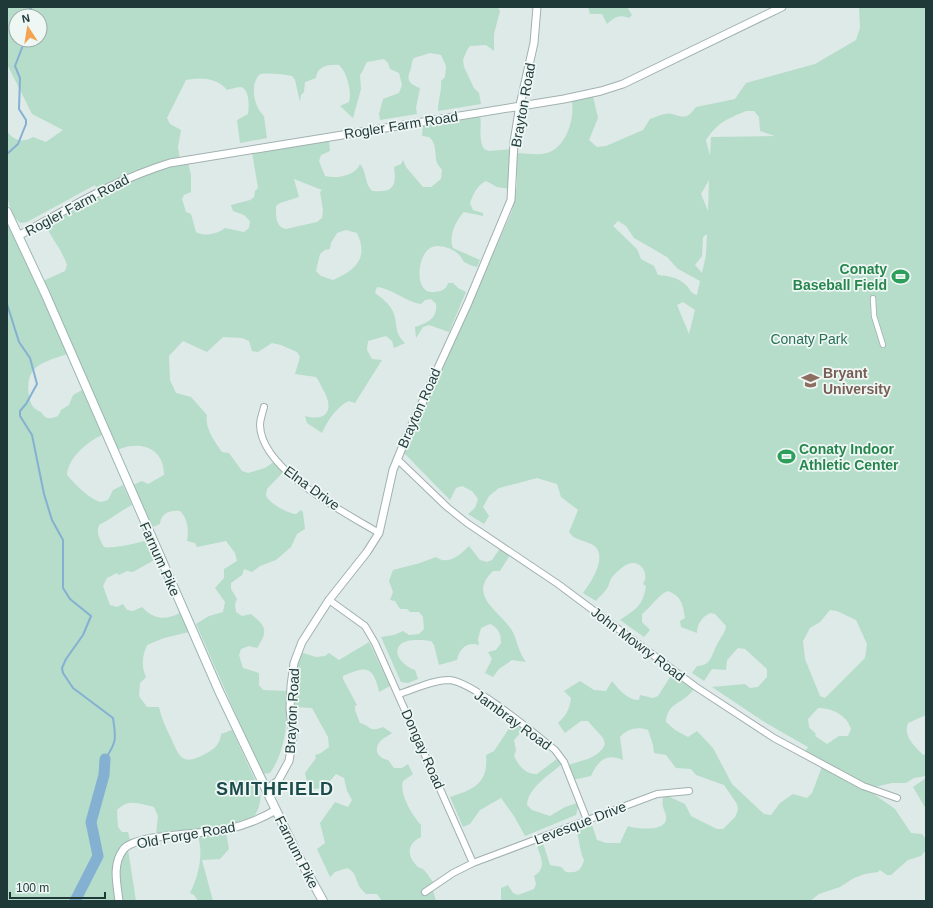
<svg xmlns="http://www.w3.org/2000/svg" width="933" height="908" viewBox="0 0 933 908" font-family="Arial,sans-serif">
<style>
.green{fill:#b6dcca;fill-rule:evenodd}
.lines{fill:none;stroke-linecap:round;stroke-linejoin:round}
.stream{stroke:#84b1d1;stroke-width:2}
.river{stroke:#84b1d1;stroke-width:11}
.pedestrian-casing{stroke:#a1b1b0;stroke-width:6}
.minor-casing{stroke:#a1b1b0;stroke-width:8}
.tertiary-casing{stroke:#a1b1b0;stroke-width:9}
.secondary-casing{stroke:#9db6b3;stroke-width:10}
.pedestrian{stroke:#fff;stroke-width:4.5}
.minor{stroke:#fff;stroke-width:6}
.tertiary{stroke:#fff;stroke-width:7}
.secondary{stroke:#fff;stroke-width:8}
.labels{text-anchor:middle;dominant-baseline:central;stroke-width:3.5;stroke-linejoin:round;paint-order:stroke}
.street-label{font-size:14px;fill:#1f3939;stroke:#eef7f4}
.leisure-label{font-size:14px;font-weight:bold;fill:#27864d;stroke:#eef7f4;text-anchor:end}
.park-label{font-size:14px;fill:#297057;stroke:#eef7f4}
.education-label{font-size:14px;font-weight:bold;fill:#785e54;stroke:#eef7f4;text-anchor:start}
.district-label{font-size:18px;font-weight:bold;letter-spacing:1px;fill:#1b4b4b;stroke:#eef7f4}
</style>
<rect width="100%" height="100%" fill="#deeae8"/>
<path class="green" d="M7,7h491l2,4 -6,23v17l-8,-6 -16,1 -3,4 -4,10 1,7 10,21 5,5 2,11 -43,7c0,-11 4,-20 3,-30l4,-4 1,-11 -5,-11 -11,-2 -16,5c-3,4 -2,8 -4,13 -4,10 0,13 10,17l-4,20 1,6 -37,6 -1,-6 4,-15 16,-6 3,-8 -3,-12 -9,-4 -2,-6 -4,-4 -17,3c-3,5 -4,9 -7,13l1,14 -8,29 -13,-12 9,-4c3,-10 -2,-30 -10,-37 -10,-1 -22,1 -23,13l-11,4 -1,10 -3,3 -1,7 -5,-22 -3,-4c-10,-2 -21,-3 -32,-2 -11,11 -6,33 4,42l3,22 -27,5 -3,-23 11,-6c1,-7 2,-24 -7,-27 -4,0 -10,2 -14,3 -10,-12 -26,-13 -41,-10l-19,38 3,6 11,6 -3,17 2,13 -83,30 -2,-5 -68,37 -6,1c-21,-10 -14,-71 -14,-92 7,10 16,12 26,6l13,5 17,-12 -31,-16 -25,-50zM16,16h24v24h-24z
M588,7h39l5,8 -3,3c-10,-4 -14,-1 -22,6l-5,-10h-12z
M859,7h67v708l-18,8c-5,14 6,22 15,32l3,-1v22l-12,2 -8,5h-14l-17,4 -4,5 24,17 16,24 11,1 4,5v11l-5,6 -13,4 -17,15h-4l-7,-5 -2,2 -13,2 -11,4 -14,9 -21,7 -9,7h-309v-13l7,-3 5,8 5,2 16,-6 2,-5 -2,-8c14,-8 6,-20 2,-33l6,-3 8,25 11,2 5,5c11,1 15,-1 18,-12 -5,-10 -4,-21 -9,-32l16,-6 6,18 9,3h14l8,-17c7,3 38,6 38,-7 1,-4 -2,-8 -3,-12 -1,-4 0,-9 0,-13l22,10 6,12 26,13h6l12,-12 3,-7 -1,-6 -13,-19 -28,-10 -5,-6 -15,-1 -10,-13 -12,-2 -1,-8 -5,-15c-10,-4 -21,-1 -28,7l3,23c-16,-7 -25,0 -32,16l-19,4 -6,-14c14,-6 32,-6 39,-22l-2,-6 -15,-17h-7l-16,12 -7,-10c8,-7 12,-15 13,-25l-7,-7 16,-10 14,9 12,1 6,-10c6,8 17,20 27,19l1,-5 13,3 5,-2 16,-25 22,16c-4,4 -7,8 -11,11 -10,7 -18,9 -19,24l9,8 13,7 9,-6 16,17 19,36 32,30 7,1 9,-12 13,-9 14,4 5,-5 11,-29 -19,-11 4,-6 -42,-24 -54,-36 33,-3 5,4 8,-1 9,-10v-8l-22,-20 -7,-1 -11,12 -1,10 -14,-1 -8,12 -12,-8 5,-7c16,0 15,-15 22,-25 3,-6 6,-8 7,-15l-11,-12 -5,-1c-8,4 -13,11 -13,20l-16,-6 -1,-6 5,-3c-2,-14 -4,-22 -17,-27 -10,4 -17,16 -26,23v8l8,8 -6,7 -24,-17c16,-11 23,-14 26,-34l-3,-2c7,-11 -3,-25 -15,-20 -5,2 -10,7 -13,10 -5,4 -5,8 -7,13 -3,5 -9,10 -12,14l-13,-8c8,-10 26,-38 10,-48 -8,-5 -18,-4 -24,-13l9,-22 -17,-13 -4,-13 -20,-6 -38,10 -10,8 -6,11 6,9 -5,8 -16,-10 7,-6 3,-9 -6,-8 -10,-5 -6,2 -6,12 -46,-47 108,-242 5,-25v-33c8,0 17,2 25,1 23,-2 33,-34 30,-53l21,-5 5,22 -9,22 8,7 9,-1 37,-16 7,-11c6,-2 17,-7 22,-5 13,4 15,5 24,-7l39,-8 11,-16 69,-19 41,-24 4,-12zM746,111h8l5,6 1,14 15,5 -64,1 -1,19 -4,-16c12,-18 21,-21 40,-29zM709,180l-1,31 -7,-17zM618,221l8,5 8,12 33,19 11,12 22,12 -3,14c-6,-1 -7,-6 -11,-10 -9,-8 -17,-9 -28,-10l-4,-9 -13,-7 -4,-10 -24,-23zM707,234l-1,21 -4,18 -7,-8 7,-9 1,-19zM683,302l12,8 -6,24 -12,-29zM830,610l7,1 19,9 11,24 -2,14 -40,40 -5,-2 -15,-37 -2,-18 7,-13 10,-6zM818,708c14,0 29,7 33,21l-3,7h-9l-12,8 -12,-8 1,-2 -7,-7 -1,-8z
M480,115c2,12 -2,24 4,34l5,2 23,-2 -2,40 -13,-2 -11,-6c-9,4 -13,14 -16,22l3,7 10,3v3l-19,-4c-8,8 -16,25 -11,36l27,12 -3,7c-3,-1 -8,-2 -11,-4 -3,-1 -4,-5 -6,-7 -6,-7 -19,-12 -28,-9 -15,6 -18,44 -1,45 8,0 15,-1 17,-9h5l5,5 8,4 -17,40 -20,-7 -6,2 -7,11 -1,-11c12,-4 23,-9 21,-23l-5,-5 -6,1 -4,4c-14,-2 -33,-17 -44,-17l-2,6c7,5 16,12 19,21 4,13 0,18 11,29l-11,5 -2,-7 -6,-5 -18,5 -1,9 5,9 10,1 -27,43 -6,-2c-12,5 -22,20 -27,32l-15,-10 -2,-7c25,7 29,-10 17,-28 -2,-4 -3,-8 -6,-11l-21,-3 5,-17 -3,-5 -16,-7 -9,-2 -14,9 -6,-1 -3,-10 -7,-3 -19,-1 -16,15 -24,-11 -14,15 1,24 6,13 15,4 16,18c-3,12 8,27 15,37l7,1 13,18 6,2 17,-5 10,-7 10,9 -18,19c0,2 -1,4 -1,6 2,8 23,19 30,19l5,-4 2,2 2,17 -8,5 -6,13 -15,13 -16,6 -8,6 -8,-3 -2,6 -11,8v6l6,10 -2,5 1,8 6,4 9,-2c16,13 17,17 6,34l-8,-2 -8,3 -2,6 4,13 16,5v12l4,5 25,1c-1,29 -1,58 -18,82l-8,1 -66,-150 13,-8 14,-4 2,-10 -10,-14 9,-10v-9l13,-8 -2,-8 -9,-12 -29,6 -2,-4 -8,-2c2,-11 1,-22 -7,-30 -10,-1 -19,2 -20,13l-7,3 -20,-42 9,-4 6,3 16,-9c0,-28 -24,-35 -47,-25l-74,-169 22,-10 2,-6c-5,-15 -15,-26 -22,-41l57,-31 54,-24 32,-7 3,13v17l-7,3 -2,4 4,13 5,2 5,18c9,5 21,2 29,-4l19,4 5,-4 1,-7 -6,-6 -11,-4 -2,-6 19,-5 4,-3 1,-6 3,-3 -6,-36 77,-12 1,11 -9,4 -2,6 6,15c12,3 30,0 35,-12 7,8 4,19 12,27 21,2 25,-4 22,-24l7,-3 2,-4 3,7 17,20h8l10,-8 1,-9c-2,-3 -6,-7 -6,-11 -1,-9 0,-16 -7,-22l-7,-1 1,-12zM294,179l28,11 -2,2 3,18 -1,8 -5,4 -31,7c-11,-2 -10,-14 -10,-23l4,-3 19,-6zM346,230l11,3c12,25 -1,37 -24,47l-12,-4 -5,-5 4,-17 5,-4 5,-1 1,-6 6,-10z
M7,213l63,140c-25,9 -46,11 -41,43 2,9 4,13 12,16 5,8 9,7 17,4l3,-6 8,-5 4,-10 9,-5 20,45c-15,7 -34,23 -35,40 7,8 23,25 34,27l7,-2 5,-10 10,-5 9,20c-12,6 -21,14 -33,20 -3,8 1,15 5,22 7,2 36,-4 43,-7l9,19 -23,13 -6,-1 -8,4 -2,-2 -10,5 -4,8 7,19 7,2 6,-3 4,6 6,1 9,-4c11,12 23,14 38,6l9,19 -25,6 -17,7c-5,13 -6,20 -1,32l-6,6 -1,13 8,11h12c2,10 6,19 11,29 9,18 10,32 35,18 9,-5 15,-9 16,-20l11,-4 28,61c1,7 0,17 -5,24 -13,15 -77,18 -99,20l2,-19 -4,-9c-14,-3 -25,-9 -37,3l1,17 4,5h6l3,12 -3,5 8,52h-129z
M469,546l11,14 7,2 5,-2 9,-13 11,5 -12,19h-7c-25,24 4,38 18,58 6,9 7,23 15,33l-14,-2 -13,9 -6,8 -8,-4 7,-14 -4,-7 8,-2 5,-7c0,-9 -2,-15 -11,-19l-9,4 -3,11 1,6c-12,-4 -20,4 -22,15l-18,5 -5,-20 -3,-4c-8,-1 -25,-3 -31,4 -9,10 7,23 15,25l3,9 -10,4 -7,-1 -20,-45 13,-2 9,-4 6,4 10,-1 5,-5 -1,-12 -4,-5h-9l-3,-3h-7l-5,-8 -5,-1 3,-8 -4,-11 4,-11 27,-7 16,-6c12,9 24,-2 33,-11z
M369,642l21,44 -11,6c-6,-27 -13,-26 -36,-16v3l14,26 -2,1v4l5,13c12,3 8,10 23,4l9,6c-4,3 -11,6 -13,10 -6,9 1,16 9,17l6,8h8l6,-4 5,10 -10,7c-4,13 9,34 18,44v12c-13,6 -15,17 -5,28 2,3 6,3 8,5 4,4 6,9 10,13l-2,4 4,14h-54l-5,-7h-11c-2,-2 -6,-6 -7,-8 -4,-8 -3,-14 -12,-18l-12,4 -5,5 -13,-28 8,-6 -5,-20 15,-21 13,5 4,-7 -5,-9 -3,-13 -8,-4 -12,14 -10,1 -6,-2 -3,-14 11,-15 -1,-3 6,-2 8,-6 -1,-10 -16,-29 -18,-1 5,-52 1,-3 16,5 9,-1 4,-3 10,7z
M514,721l10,8 -10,11 2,10 -2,6c4,9 12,19 23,18l21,-16 4,6c-13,11 -34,24 -35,41l5,5 18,6 15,-9 12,-4 1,4 -2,8 -51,21 -11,-20 -13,-18 -21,12 -10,14 -7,3 -13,-30c23,-7 39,-14 36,-42l8,-4z
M926,778v31l-13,-22z
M226,833l3,16 -9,10 -18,1 11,41h-15l-4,-6 -4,-2c8,-16 14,-38 8,-56z"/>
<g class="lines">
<path class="stream" d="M29,7l9,9
M40,20v2
M7,154l11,-10 8,-20v-4l-7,-11 1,-31 -5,-12 10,-26
M7,304l12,38 11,16 7,26 -11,20 -6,7v5l12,19 12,59 8,26 11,20v48l7,11 21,17 -8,19 -17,24 -4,9 1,5 10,15 40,30c3,20 4,24 -8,41"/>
<path class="river" d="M75,901l23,-45 -7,-34 13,-47 1,-16"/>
<defs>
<path id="pedestrian" d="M873,298l1,18 9,29"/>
<path id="minor" d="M264,407c-1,5 -4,12 -4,18 1,45 84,87 119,108
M397,459l50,48 20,16 91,61 138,103 78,51 89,48 34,12
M329,600l36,26 10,17 98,220
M399,694c16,-5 33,-14 50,-14 23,1 86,54 106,70l9,12 23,58
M425,892l28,-19 20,-10 184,-69 32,-3"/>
<path id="tertiary" d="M18,236c52,-28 94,-55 152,-73l394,-64 37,-8 22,-7 159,-77
M267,789l11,-8 11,-20 4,-24 -3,-29 1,-22 3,-23 8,-21 27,-42 38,-48 12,-19 14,-63 13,-32 62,-135 43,-103 3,-58 6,-37 14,-62 3,-36
M119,901c-2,-17 -7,-36 4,-51 11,-16 81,-16 101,-20 19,-4 35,-10 52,-20"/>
<path id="secondary" d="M7,212l38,81 174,398 78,163 26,47"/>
</defs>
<use href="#pedestrian" class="pedestrian-casing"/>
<use href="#minor" class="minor-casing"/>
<use href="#tertiary" class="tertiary-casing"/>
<use href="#secondary" class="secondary-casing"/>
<use href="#pedestrian" class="pedestrian"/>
<use href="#minor" class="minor"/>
<use href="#tertiary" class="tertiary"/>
<use href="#secondary" class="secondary"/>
</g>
<defs>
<symbol id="stadium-bare" viewBox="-9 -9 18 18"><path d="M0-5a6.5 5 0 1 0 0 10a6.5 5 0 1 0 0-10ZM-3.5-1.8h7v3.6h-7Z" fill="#2e9e5b" stroke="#eef7f4" stroke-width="2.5" paint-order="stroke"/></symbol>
<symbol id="university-bare" viewBox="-9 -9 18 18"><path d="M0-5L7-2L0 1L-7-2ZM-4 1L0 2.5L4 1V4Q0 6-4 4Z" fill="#8d6e63" stroke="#eef7f4" stroke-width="2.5" paint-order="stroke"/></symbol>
</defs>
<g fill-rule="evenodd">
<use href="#stadium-bare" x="888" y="264" width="25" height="25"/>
<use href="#university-bare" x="798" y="368" width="25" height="25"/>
<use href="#stadium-bare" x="774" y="444" width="25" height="25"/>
</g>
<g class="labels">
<g class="street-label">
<text transform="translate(523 105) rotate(-80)">Brayton Road</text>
<text transform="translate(401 125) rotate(-9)">Rogler Farm Road</text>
<text transform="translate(77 205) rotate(-28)">Rogler Farm Road</text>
<text transform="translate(419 408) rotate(-66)">Brayton Road</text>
<text transform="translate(312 488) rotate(36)">Elna Drive</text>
<text transform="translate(160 559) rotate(66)">Farnum Pike</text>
<text transform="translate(638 644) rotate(37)">John Mowry Road</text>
<text transform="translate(292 711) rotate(-87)">Brayton Road</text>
<text transform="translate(513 720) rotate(36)">Jambray Road</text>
<text transform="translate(423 749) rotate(66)">Dongay Road</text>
<text transform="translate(580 823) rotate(-21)">Levesque Drive</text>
<text transform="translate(186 835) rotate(-10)">Old Forge Road</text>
<text transform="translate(297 852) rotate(63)">Farnum Pike</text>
</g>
<g class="leisure-label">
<text x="887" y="269">Conaty<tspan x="887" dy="16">Baseball Field</tspan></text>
<text x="799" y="449" text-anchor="start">Conaty Indoor<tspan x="799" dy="16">Athletic Center</tspan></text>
</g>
<g class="park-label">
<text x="809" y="339">Conaty Park</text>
</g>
<g class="education-label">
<text x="823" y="373">Bryant<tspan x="823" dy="16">University</tspan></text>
</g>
<g class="district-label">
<text x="275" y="789">SMITHFIELD</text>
</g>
</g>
<rect width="933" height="908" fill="none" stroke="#1f3939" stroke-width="16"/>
<g transform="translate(28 28) rotate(348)"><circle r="19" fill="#eef7f4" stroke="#9baba9"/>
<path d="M0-3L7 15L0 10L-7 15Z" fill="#f4a352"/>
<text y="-6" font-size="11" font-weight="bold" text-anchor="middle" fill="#1f3939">N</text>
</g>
<path d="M10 892v6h95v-6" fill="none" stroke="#1f3939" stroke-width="2"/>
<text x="16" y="892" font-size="12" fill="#1f3939" stroke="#eef7f4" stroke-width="3" paint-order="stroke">100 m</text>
</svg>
